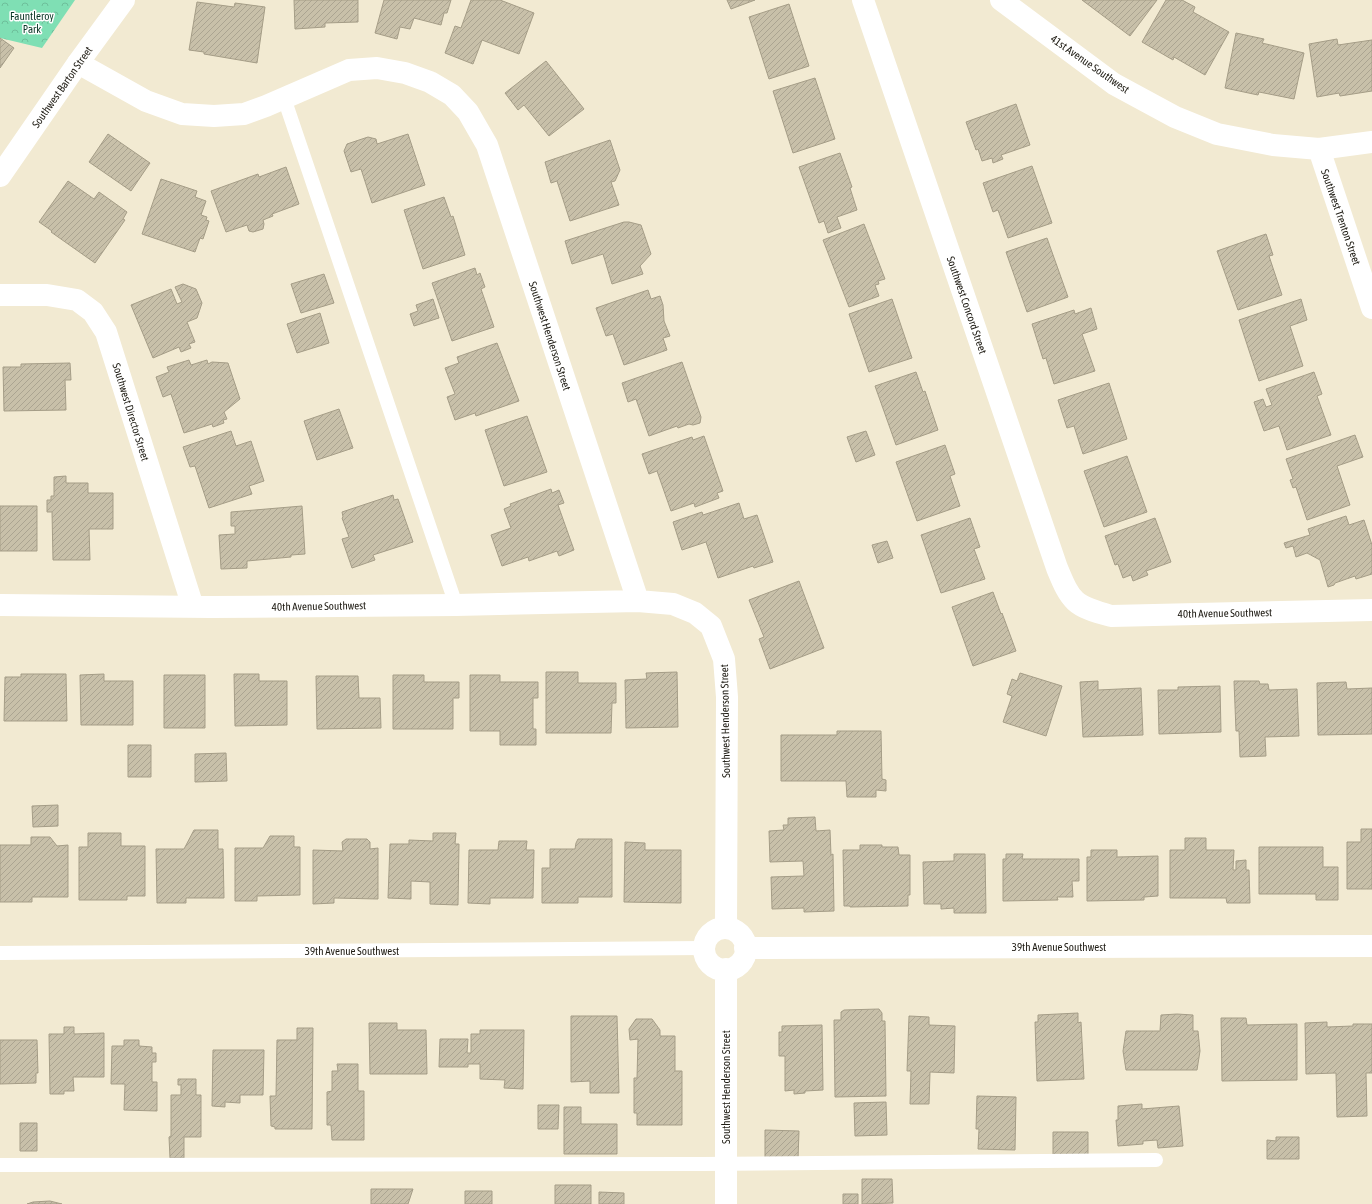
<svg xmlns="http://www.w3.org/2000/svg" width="1372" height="1204" viewBox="0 0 1372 1204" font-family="'Asap Condensed',sans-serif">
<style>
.forest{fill:url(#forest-crowns)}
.building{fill:url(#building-hatch);stroke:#a59d87}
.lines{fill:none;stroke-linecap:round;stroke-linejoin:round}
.lane{stroke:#fff;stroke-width:14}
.street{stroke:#fff;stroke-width:22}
.secondary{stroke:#fff;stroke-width:22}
.labels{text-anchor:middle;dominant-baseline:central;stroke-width:3;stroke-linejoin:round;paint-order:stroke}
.park-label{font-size:11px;fill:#083524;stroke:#fff}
.street-label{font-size:11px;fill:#1e1b13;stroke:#fff}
</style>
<defs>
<pattern id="forest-crowns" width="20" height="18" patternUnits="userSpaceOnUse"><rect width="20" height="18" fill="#7fdfb4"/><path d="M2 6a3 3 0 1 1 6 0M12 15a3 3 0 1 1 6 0" fill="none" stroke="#6dbf9a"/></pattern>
<pattern id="building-hatch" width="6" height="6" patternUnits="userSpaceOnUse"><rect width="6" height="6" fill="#c8c0a9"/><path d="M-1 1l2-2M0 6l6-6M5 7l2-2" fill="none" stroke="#aba491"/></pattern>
</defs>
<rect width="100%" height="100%" fill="#f2ead2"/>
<path class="forest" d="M0,0h75l-33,48 -42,-10z"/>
<path class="building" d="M294,0h64v22l-33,1v4l-30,2z
M384,0h67l-4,13h-3l-3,12 -27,-7 -4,11 -10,-2 -3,12 -22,-6z
M471,0h29l34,13 -15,41 -37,-14 -9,24 -28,-11 10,-27 6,2z
M727,0h28l-24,9z
M1082,0h75l-27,36z
M1166,0h16l13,7 -2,5 36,20 -24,43 -31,-18 -1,3 -31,-18z
M197,2l37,5 1,-4 30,4 -8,56 -53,-9v-2l-15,-2z
M789,4l20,62 -40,13 -20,-62z
M1236,33l28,6 -2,4 42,10 -10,46 -35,-7 -1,3 -33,-7z
M0,38l14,10 -14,20z
M1337,39l1,6 34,-5v51l-32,5 -1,-3 -22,4 -8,-53z
M546,61l38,48 -35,27 -25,-31 -6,5 -13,-17z
M815,78l20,61 -42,14 -20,-62z
M1016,104l14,41 -29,10 2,4 -10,4 -1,-5 -10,3 -4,-12 -2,1 -10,-28z
M108,134l42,29 -19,28 -42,-29z
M408,134l17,51 -53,18 -11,-34 -10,3 -7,-21 3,-7 21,-7 8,2 1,5z
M610,140l10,30 -5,11 -4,1 8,23 -49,16 -13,-40 -6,2 -6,-21z
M840,153l12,34 -2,1 7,22 -20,7 4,11 -13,5 -4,-12 -5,2 -20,-56z
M1032,166l20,57 -44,15 -10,-28 -5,2 -10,-29z
M286,167l13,37 -27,10 1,2 -10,4 1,4 -1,5 -10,3 -4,-1 -2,-6 -21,7 -15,-41 47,-17 1,3z
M161,179l36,12 -2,6 11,4 -5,14 6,2 -1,3 3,1 -6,18 -3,-1 -5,14 -53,-18z
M68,181l26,18 5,-7 28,20 -4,7 2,1 -30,43 -44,-31 1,-1 -13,-9z
M444,197l7,20 2,-1 12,39 -42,14 -19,-59z
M624,222h5l12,3 10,29 -11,12 3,8 -31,10 -9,-30 -31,10 -7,-23z
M864,224l21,55 -7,2 1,3 -4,1 4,11 -30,11 -26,-67z
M1266,234l7,21 -4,1 13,39 -44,15 -21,-59z
M1047,238l21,59 -41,15 -21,-60z
M475,268l2,7 3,-2 5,14 -4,2 13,38 -42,14 -20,-58z
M324,274l10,29 -33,10 -10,-29z
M183,284l13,5 6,14 -5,15 -10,4 8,20 -6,2 2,4 -10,4 -2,-5 -26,11 -22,-53 40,-16 6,15 5,-2 -7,-15z
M648,290l3,9 9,-3 3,9 1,16 6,15 -7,2 4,12 -43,15 -11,-31 -7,2 -10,-28z
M433,299l6,19 -25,8 -4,-12 8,-3 -2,-6z
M892,299l20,59 -43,14 -20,-58z
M1301,299l6,21 -17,6 13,40 -44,15 -20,-61z
M1091,308l6,21 -15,5 13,37 -41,13 -8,-26 -3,1 -11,-35 42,-14 1,4z
M320,313l9,30 -32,10 -10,-29z
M497,343l22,58 -43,15 -1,-3 -20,7 -8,-23 8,-3 -10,-26 14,-5 -2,-6z
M189,360l2,5 16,-5 1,4 4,-2 16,1 12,36 -16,13 3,7 -4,1 1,3 -11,4 -1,-3 -28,9 -13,-39 -8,3 -7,-20 13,-5 -2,-5z
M682,362l19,55 -1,6 -7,2 -4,-1 -11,4 -1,-2 -28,10 -13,-37 -8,3 -6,-19z
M70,363l1,17h-6l1,30 -62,1 -1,-44h18v-3z
M916,372l7,20 2,-1 13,39 -42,15 -21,-59z
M1314,372l8,22 -5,2 14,39 -44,15 -8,-24 -15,5 -10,-29 9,-3 3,8 6,-2 -6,-16z
M1109,383l18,56 -44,15 -9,-28 -7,2 -9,-28z
M339,409l14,39 -36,12 -13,-39z
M527,416l20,56 -43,14 -19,-56z
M231,431l5,15 15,-5 13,40 -15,5 3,8 -43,14 -14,-42 -5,1 -7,-20z
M866,431l9,24 -19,7 -9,-25z
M1355,435l8,22 -26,9 13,39 -43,15 -11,-33 -3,1 -3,-8 3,-1 -7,-20z
M704,436l19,55 -6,2 2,5 -24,9 -1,-4 -23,8 -14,-40 -8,3 -7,-20 50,-17 1,3z
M945,445l10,29 -5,2 10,30 -43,15 -21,-59z
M1127,456l20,56 -43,15 -20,-56z
M66,476v7h22v10h25v36h-24l1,31h-37l-1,-48h-5v-12h4v-4h3v-19z
M551,489l1,4 7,-3 5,13 -6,2 16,45 -15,6 -2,-5 -28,10 -1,-4 -26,9 -11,-31 20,-7 -7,-19 7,-3 -1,-2z
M393,495l1,5 4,-1 15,43 -40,13 2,5 -23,8 -10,-29 7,-2 -7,-19 1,-1 -1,-5z
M739,503l5,16 13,-4 16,47 -19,6 -1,-2 -35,12 -12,-36 -24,8 -9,-28 29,-10 1,3z
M0,506h37v45h-37z
M302,506l3,48 -14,1v2l-44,4v7l-26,1 -2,-34 16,-1v-8h-4v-14z
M1346,516l3,9 15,-5 8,25v29l-16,5 -1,-3 -20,7 -1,2 -6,2 -8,-27 -13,-7 -11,4 -3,-11 -7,2 -2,-5 26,-8 -2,-6z
M970,518l10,29 -6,2 11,30 -44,14 -20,-58z
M1155,518l16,44 -25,9 2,4 -15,6 -2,-6 -8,3 -5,-14 -3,1 -10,-29z
M887,541l6,17 -15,5 -6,-18z
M799,581l25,67 -54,21 -11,-30 5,-2 -15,-37z
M993,592l8,22 1,-1 14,38 -43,15 -21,-59z
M546,672h32v11h38v20h-4l-1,30h-65z
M677,672l1,55 -52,1 -1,-48 22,-1 -1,-6z
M1020,673l42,13 -16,50 -43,-14 9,-26 -5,-2 5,-15 5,2z
M21,674h45l1,47h-63l1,-44h16z
M104,674v7h29v44h-52l-1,-50z
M234,674h25v7h28v44l-52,1z
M164,675h41v53h-41z
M393,675h31v7h35v16h-6v31h-60z
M470,675h30v7h38v16h-5v31h3v16h-36v-14h-30z
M316,676h42l1,22h21l1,30 -64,1z
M1098,681v9l43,-2 2,47 -60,2 -3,-55z
M1234,681h25l1,3h8l1,6 28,-1 2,47 -34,1 1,19 -26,1 -1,-26h-3z
M1346,682l1,7 25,-1v46l-54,1 -1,-52z
M1220,686l1,46 -62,2 -1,-44h20v-3z
M837,731h44l1,48 4,1v11l-10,-1v7h-29l-1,-16h-65v-46h56z
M128,745h23v32h-23z
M226,753l1,28 -32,1v-28z
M58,805v21l-25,1 -1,-21z
M815,817l1,14 14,-1 1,25 2,-1 1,57 -30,1v-4l-32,1 -1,-32 33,-1 -1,-15 -33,1 -1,-31 15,-1 -1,-5h5v-7z
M1361,829h11v60h-25v-47h14z
M194,830h24v19h5l1,49h-38v5h-29l-1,-54h28z
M88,833h33v13h24v50h-18v4h-48v-53h9z
M433,833h23l-1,11h4l-1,61 -28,-1v-22l-19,-1v18l-23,-1 2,-54h19v-4l24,1z
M270,836h24v11h6v48l-43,1v5h-22v-53h28z
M31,837h19l7,9 11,-1v52h-36v5h-32v-57h31z
M1185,838h21v12h28l-1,20h3v-9l10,-1v10h3l1,33h-23l-1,-5h-56v-48h15z
M346,839h21l3,3v7l8,-1v51l-44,-1v5l-21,1v-54l30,1 -1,-9z
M578,839h34v58h-34v6h-36v-35h8v-19h25l1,-6z
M499,841h28l-1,9h8l-1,48h-43v6l-22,-1 1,-53h29z
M625,842l20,1v7h36v53l-57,-1z
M860,845h22v2h16l1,8h11v40h-2v11l-58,1v-1h-6l-1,-56h17z
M1259,847h64v20h15v33h-22v-6h-57z
M1091,850h26v7l41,-1v40l-14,1v3l-57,1v-44h4z
M954,854h31l1,59h-32v-5l-13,1v-5h-17l-1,-42 31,-1z
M1006,854h17l-1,5h57v22h-7l1,16h-16l1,3 -55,1v-42h3z
M879,1009l3,4v8h3l1,75 -51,1 -1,-77h7v-8l3,-2z
M1078,1013v10l3,-1 3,57 -47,2 -2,-59h3v-7z
M1177,1014l16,1v16h5l2,20 -3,19h-71l-3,-19 3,-20h34l1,-16z
M571,1016h46l2,77h-29v-12l-19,1z
M909,1016l20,1v8l26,1 -1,47 -24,-1 -1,32h-19l1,-33h-4z
M1221,1018h25l1,7 50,-1v56l-75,1z
M636,1019h16l8,11v6h15v35h7v54h-45v-12h-3v-35h3l1,-39 -8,1 -1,-11z
M1327,1022v5l26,-1v-2h19v49h-6l1,43 -30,1 -1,-44 -30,1 -1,-51z
M369,1023h28v7h29l1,44h-57z
M822,1025l1,65 -18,1v2l-11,1v-4l-9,1v-35h-6v-24h3v-6z
M64,1027h10v7l30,-1v44h-31l1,14h-10v3h-14l-1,-60h15z
M297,1028h16l-1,101h-37v-2l-4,-1 -1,-30h6l1,-56h20z
M480,1030h44l-1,59 -19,-1 1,-8 -25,-1v-15h-12v3h-29l1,-28h28l-1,14h4v-19h9z
M0,1040h37l1,33h-2v10l-36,1z
M124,1040h15v6l13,1v6h4v9h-4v20h5v29l-33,-1 1,-26h-14l1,-38h12z
M213,1050h51l-1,45h-23v8l-15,-1v5l-13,-1z
M337,1064h21v27h6v49h-32l-1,-15h-4v-33l5,-1v-20h6z
M178,1079h18v16h5v42h-17v21h-14l-1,-21 2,-1v-41h10v-10h-3z
M977,1096l39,1 -1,53 -37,-1 1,-20h-3z
M886,1102l1,33 -32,1 -1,-33z
M1142,1104v5l37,-3 4,40 -25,2 -1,-8 -14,1v3l-25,2 -2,-26h2v-14z
M538,1105h21l-1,24h-20z
M564,1107h17v17h36v30h-53z
M20,1123h17v28h-17z
M765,1130l34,1 -1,28 -33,-1z
M1053,1132h35v26l-35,-1z
M1276,1137h23v22h-32v-19l9,1z
M862,1179h30l1,24 -31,1z
M555,1185h36v19h-36z
M371,1189h42l-5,15h-37z
M465,1191h27v13h-27z
M599,1192l25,1v11h-25z
M843,1194h15v10h-15z
M50,1201l12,3h-35l6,-2z"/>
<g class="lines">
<path class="lane" d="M284,98l172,507
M0,953l704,-5
M0,1165l701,-1 455,-4"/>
<path class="street" d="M863,0l194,568c14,34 17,38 54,48l261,-6
M1001,0l113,84 61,33 42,17 56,11 46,4 53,-7
M78,63l68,38 36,13 32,2 30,-2 22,-8 83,-36 28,-2 28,5 25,9 22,13 16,17 19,33 151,456 35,3 22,9 16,13 13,33 3,38 -1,231
M1319,149l53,159
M0,295h47l30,5 16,12 13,20 87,275
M0,605l211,2 245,-2 182,-4
M704 949a21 21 0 1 1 42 0a21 21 0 1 1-42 0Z
M745,948l627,-2
M726,969v235"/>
<path class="secondary" d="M0,176l78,-113 46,-63"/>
</g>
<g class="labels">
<g class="park-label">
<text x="32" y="16">Fauntleroy<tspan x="32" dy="13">Park</tspan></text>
</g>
<g class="street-label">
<text transform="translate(1090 64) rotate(35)">41st Avenue Southwest</text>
<text transform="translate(62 87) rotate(-55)">Southwest Barton Street</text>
<text transform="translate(1341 217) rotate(71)">Southwest Trenton Street</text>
<text transform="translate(967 305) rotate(71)">Southwest Concord Street</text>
<text transform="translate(550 336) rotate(72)">Southwest Henderson Street</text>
<text transform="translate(131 412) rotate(73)">Southwest Director Street</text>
<text transform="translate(319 606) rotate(-1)">40th Avenue Southwest</text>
<text transform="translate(1225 613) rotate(-1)">40th Avenue Southwest</text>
<text transform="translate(725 721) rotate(-91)">Southwest Henderson Street</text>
<text x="1059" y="947">39th Avenue Southwest</text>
<text x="352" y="951">39th Avenue Southwest</text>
<text transform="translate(726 1087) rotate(-90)">Southwest Henderson Street</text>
</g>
</g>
</svg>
